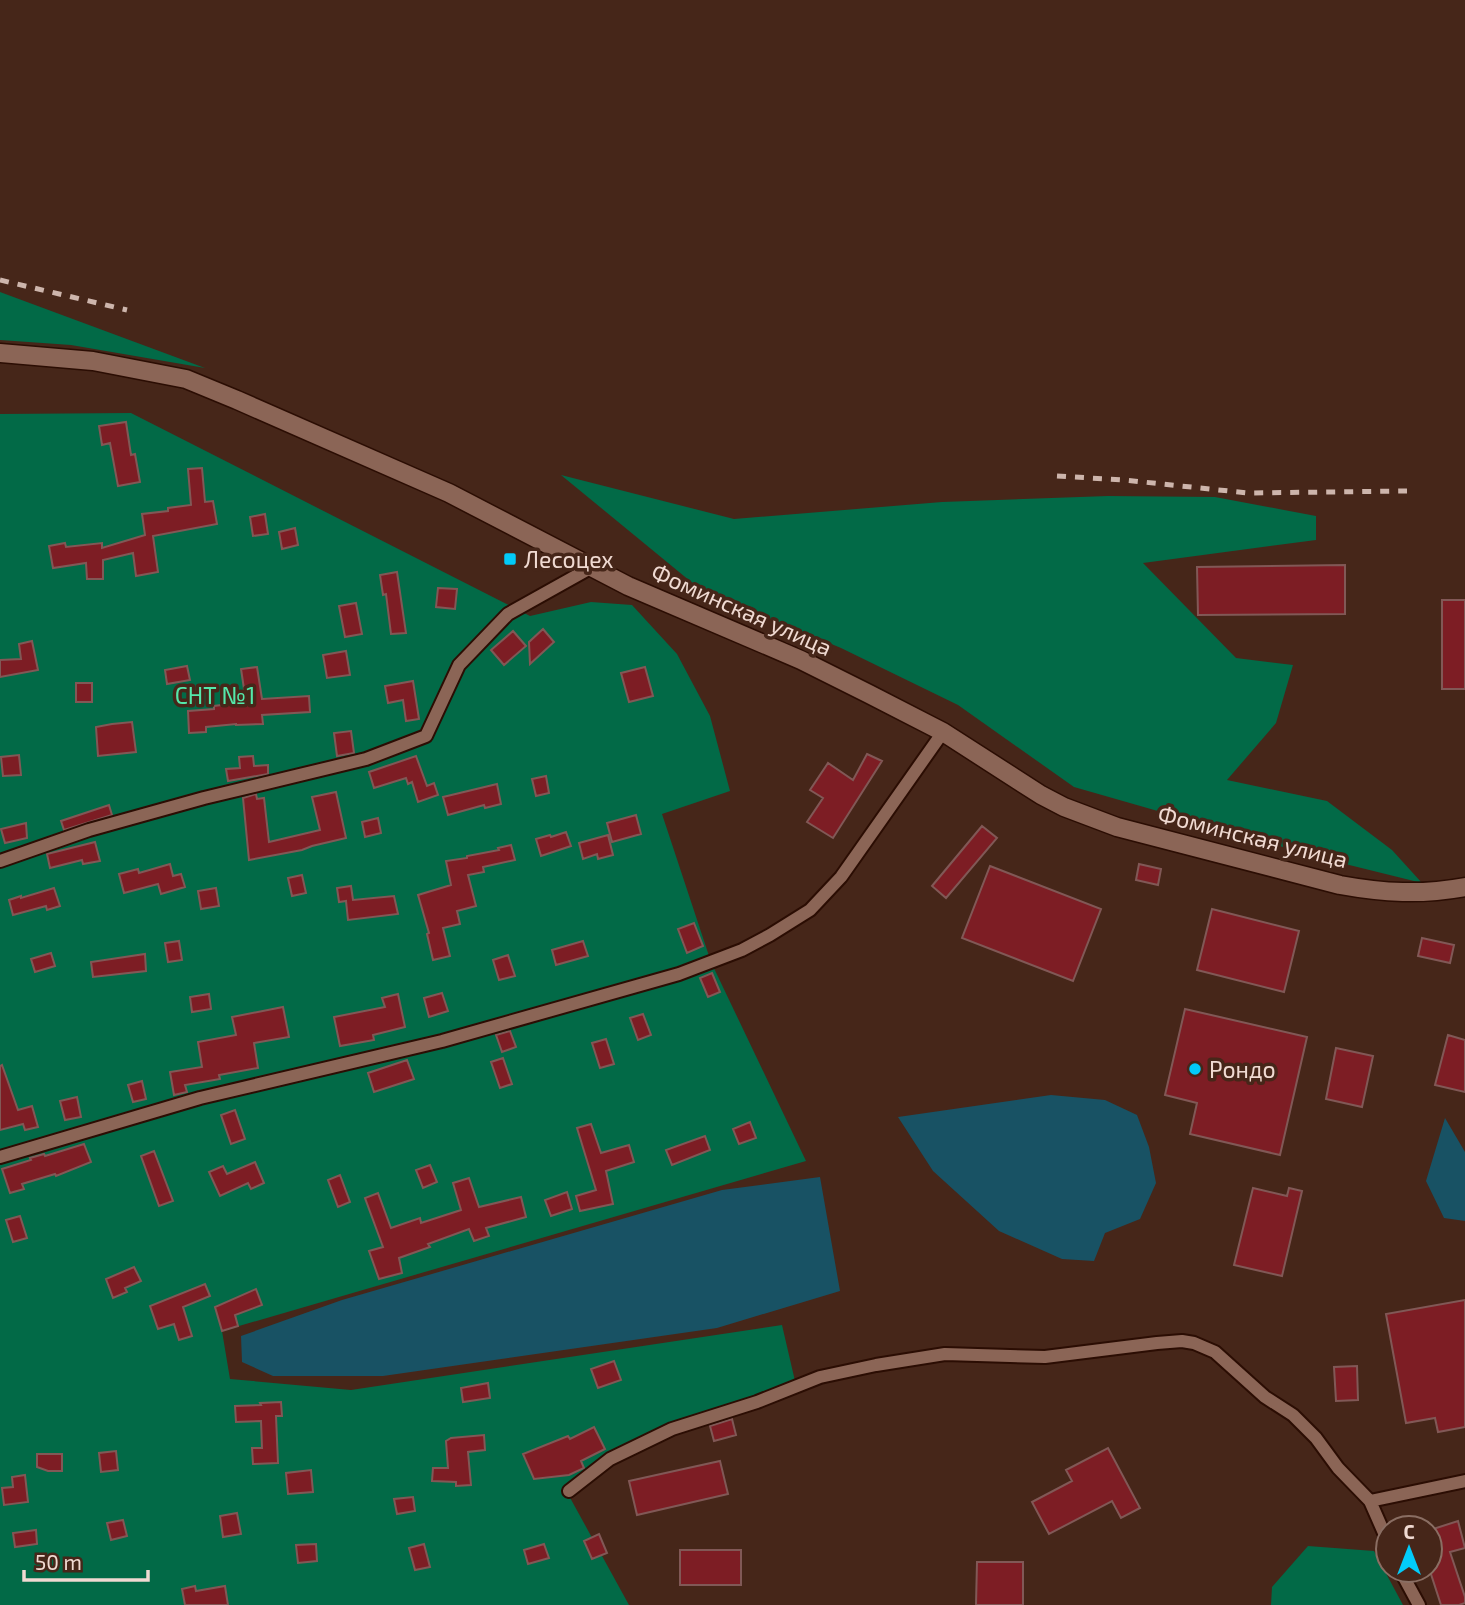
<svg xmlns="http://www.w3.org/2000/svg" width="1465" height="1605" viewBox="0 0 1465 1605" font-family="'Exo 2',sans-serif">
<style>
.green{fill:#026a47}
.water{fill:#185264}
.building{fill:#7d1d24;stroke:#815856;stroke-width:2}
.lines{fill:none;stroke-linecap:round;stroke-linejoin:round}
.street-casing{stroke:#2b0d03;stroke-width:16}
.secondary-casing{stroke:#2b0d03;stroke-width:21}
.street{stroke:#8b6556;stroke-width:12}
.secondary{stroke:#8b6556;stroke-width:18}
.rail{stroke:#cdb5ac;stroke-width:5;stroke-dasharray:9 9;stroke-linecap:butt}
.poi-dot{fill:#02cbf9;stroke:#462619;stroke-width:2.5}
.labels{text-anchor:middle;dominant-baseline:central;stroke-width:7;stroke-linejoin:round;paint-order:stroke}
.poi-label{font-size:23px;fill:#f0dad2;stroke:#462619;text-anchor:start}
.street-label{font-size:23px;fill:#f0dad2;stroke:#462619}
.park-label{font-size:23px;fill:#54e8aa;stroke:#462619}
</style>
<rect width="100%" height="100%" fill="#462619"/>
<path class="green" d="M0,292l205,76 -134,-23 -71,-5z
M131,413l399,203 61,-14 41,3 45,49 33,62 20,75 -68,23 49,148 95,199 -584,170 8,48 121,11 431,-65 13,56 -136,50 -91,63 61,111h-629v-1191z
M561,475l173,44 208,-17 166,-6 107,1 101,19v24l-173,23 93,95 57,7 -17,58 -49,57 100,21 65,49 30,33 -97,-24 -251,-72 -116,-82 -117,-57 -140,-58z
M1308,1546l66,5 29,54h-132l1,-18z"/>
<path class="water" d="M1051,1095l54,5 32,15 12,32 7,36 -16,36 -35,14 -11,28 -32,-2 -63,-28 -66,-60 -35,-54z
M1445,1118l20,34v69l-21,-3 -18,-37z
M820,1177l20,114 -123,37 -334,48h-110l-31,-14 -1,-26 101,-36 380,-110z"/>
<path class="building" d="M126,422l5,33 4,-1 5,28 -22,4 -8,-43 -8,2 -3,-19z
M202,468l3,34 8,-1 4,23 -64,12 5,36 -22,4 -3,-23 -30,7v19h-16l-1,-16 -33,5 -4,-22 16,-3 1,4 36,-4v5l43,-13 -3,-21 26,-3v-3l23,-3 -3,-36z
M265,514l3,20 -15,2 -3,-19z
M295,528l3,17 -16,4 -3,-17z
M1345,565v49l-147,1 -1,-48z
M397,572l9,61 -15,1 -5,-40 -3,1 -3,-20z
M438,588l19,1 -2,20 -19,-2z
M1442,600h23v89h-23z
M356,603l6,31 -17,3 -6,-31z
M543,629l11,13 -24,22 -1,-22z
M513,631l13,15 -22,19 -13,-15z
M32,641l6,29 -38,7v-17l21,-1 -2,-15z
M346,651l4,24 -23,3 -4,-23z
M187,666l3,14 -23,4 -2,-14z
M257,667l5,32 47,-3 1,16 -48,3 1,9 -27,1v-1l-30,3v5l-17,1 -1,-22 26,-2v-3l32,-4 -5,-33z
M645,667l8,29 -24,6 -8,-29z
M413,681l6,38 -13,2 -3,-21 -15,3 -3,-17z
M76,683h16v19h-16z
M132,722l4,30 -38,4 -2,-29 16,-3z
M351,731l3,22 -17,3 -3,-23z
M867,754l15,7 -49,77 -26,-16 16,-24 -13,-8 18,-27 25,17z
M19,755l2,20 -18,1 -2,-19z
M253,756l1,10 14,-1v9l-40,7 -2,-12 14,-1 -1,-11z
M416,756l11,30 7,-3 4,12 -20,7 -6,-20 -4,2 -2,-6 -32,10 -5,-16z
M546,776l3,17 -13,3 -4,-17z
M497,784l4,20 -16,4 -1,-3 -36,10 -5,-18z
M336,792l10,46 -34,8 -10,4 -53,10 -6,-62 13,-4 1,5 7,-1 5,44 51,-12 -8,-33z
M109,805l3,10 -48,15 -3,-9z
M636,815l5,19 -29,8 -5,-19z
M378,818l3,15 -16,4 -3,-15z
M26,823l1,15 -22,5 -4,-14z
M982,826l15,12 -51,60 -14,-12z
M566,832l5,14 -30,10 -5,-17 14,-4 1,2z
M608,835l5,20 -15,4 -1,-5 -14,5 -4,-16z
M95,842l5,19 -17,3 -1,-4 -32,8 -3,-14z
M511,845l4,15 -32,7 1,5 -16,3 8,31 -19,5 3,13 -17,4 7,28 -17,4 -6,-26 2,-1 -11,-38 33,-10 -5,-24 21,-3v-2l32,-6 -1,-2z
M170,864l3,12 8,-2 4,13 -24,7 -3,-10 -34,9 -5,-19 19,-5 1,4z
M1139,864l22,5 -3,16 -22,-5z
M990,866l111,43 -28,72 -111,-43z
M302,875l4,18 -14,3 -4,-18z
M351,886l2,14 41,-4 4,18 -50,6 -2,-19 -7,1 -2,-14z
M54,888l6,18 -13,4 -1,-4 -33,9 -4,-15 12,-4v2z
M216,888l3,18 -18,3 -3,-18z
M1212,909l87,22 -15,61 -87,-22z
M694,923l9,23 -16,7 -9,-24z
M1422,938l32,7 -4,18 -32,-7z
M179,941l3,19 -14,2 -3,-19z
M583,941l5,15 -32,9 -4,-15z
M51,953l4,13 -20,6 -4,-13z
M145,954l1,17 -53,6 -2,-15z
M508,955l7,21 -16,4 -6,-20z
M712,973l8,19 -12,5 -8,-19z
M442,993l6,18 -19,6 -5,-19z
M209,994l2,15 -19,3 -2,-15z
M398,994l7,33 -32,8 1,5 -34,6 -6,-29 51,-10 -3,-9z
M283,1007l6,30 -35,6 4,25 -39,7 1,4 -35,6 2,7 -13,3 -4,-23 32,-5 -4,-25 38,-7 -4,-18z
M1185,1009l122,28 -27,118 -90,-21 7,-31 -32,-8z
M643,1014l8,21 -13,5 -8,-22z
M510,1031l6,16 -14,5 -6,-17z
M1448,1035l17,5v52l-30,-7z
M606,1039l8,25 -14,4 -8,-25z
M1336,1048l37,8 -11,51 -36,-8z
M503,1058l9,26 -12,4 -9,-26z
M407,1060l7,19 -40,13 -6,-19z
M2,1065l16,45 14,-4 6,21 -13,3 -2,-6 -23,6v-64z
M142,1081l4,18 -13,3 -5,-17z
M77,1097l4,20 -16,3 -5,-19z
M235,1110l10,29 -14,5 -10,-29z
M750,1122l6,16 -17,6 -6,-15z
M591,1124l10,29 28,-8 5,17 -28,9 7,33 -33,7 -4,-15 20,-6 -19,-62z
M705,1136l5,14 -38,15 -6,-15z
M84,1144l7,18 -35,14 -1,-2 -33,10 2,5 -14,4 -8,-24 29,-9 -1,-2 14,-4 1,2z
M154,1151l19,50 -14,5 -18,-50z
M255,1162l9,21 -13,6 -3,-6 -28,13 -11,-24 14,-6 4,8z
M430,1165l7,17 -14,6 -7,-18z
M340,1175l10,27 -12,5 -10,-27z
M469,1178l10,29 42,-10 5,20 -40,11 3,8 -15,5 -5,-12 -41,15 2,3 -31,11 3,15 -23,6 -10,-28 14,-4 -18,-49 13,-5 13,35 29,-10 1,5 40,-13 -8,-27z
M1253,1188l34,8 2,-8 13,3 -20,85 -48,-11z
M567,1192l5,17 -21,7 -6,-16z
M20,1216l7,22 -14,4 -7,-22z
M134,1267l7,14 -16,7 2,4 -14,6 -7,-19z
M205,1284l5,12 -27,11 9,29 -13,4 -5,-16 -16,5 -8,-23z
M256,1289l6,16 -27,10 3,11 -16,5 -7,-24z
M1465,1300v127l-27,5 -3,-14 -29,5 -20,-109z
M614,1361l7,19 -23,8 -7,-19z
M1357,1366l1,34 -22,1 -2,-34z
M488,1383l2,15 -27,4 -2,-14z
M281,1402l1,14h-6l2,47 -25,1 -1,-16h10l-1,-27 -25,1 -1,-16 26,-1 -1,-2z
M732,1419l4,16 -22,6 -4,-15z
M594,1427l11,22 -24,12 3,7 -15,7 -35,4 -11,-25 45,-18 2,3z
M484,1435l1,15 -17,2 3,33 -15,1v-4l-24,-1 1,-13h15l-2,-27 5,-3z
M1108,1448l32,60 -19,10 -9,-17 -63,33 -17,-32 40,-21 -6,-11z
M116,1451l2,19 -17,2 -2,-19z
M37,1454h25v17h-14l-11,-4z
M720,1461l8,33 -91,21 -8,-34z
M311,1470l2,22 -25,2 -2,-21z
M25,1475l3,27 -24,3 -2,-17 11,-1 -1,-10z
M413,1497l2,14 -18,3 -3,-15z
M237,1513l4,21 -18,3 -3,-21z
M123,1520l4,16 -16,4 -4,-17z
M1458,1521l7,27 -15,4 15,45v6l-6,2h-18l-11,-34v-41z
M36,1530l1,14 -22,3 -2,-14z
M599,1534l8,19 -15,6 -8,-18z
M316,1544l1,17 -19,2 -2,-18z
M424,1544l6,23 -15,3 -6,-22z
M544,1544l5,14 -21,6 -4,-14z
M680,1550h61v35h-61z
M977,1562h46v43h-47z
M195,1586l1,5 29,-5 3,19h-43l-3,-16z"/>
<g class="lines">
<defs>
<path id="street" d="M0,861l89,-31 115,-32 162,-39 60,-23 33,-71 49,-51 84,-47
M0,1157l200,-59 242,-57 237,-67 63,-24 28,-15 40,-25 31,-33 102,-145
M569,1491l41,-32 62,-30 85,-27 63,-25 56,-12 69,-11 100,3 112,-14 25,-2 12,2 21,9 50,45 28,18 23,23 22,30 32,33 18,41
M1370,1501l95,-20
M1400,1570l19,35"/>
<path id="secondary" d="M0,353l93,8 93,18 51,21 212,93 179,93 173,74 68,34 74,38 98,63 23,12 53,20 223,58c44,8 81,10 125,2"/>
</defs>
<use href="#street" class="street-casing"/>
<use href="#secondary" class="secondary-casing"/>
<use href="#street" class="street"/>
<use href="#secondary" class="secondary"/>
<path class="rail" d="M0,280l127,30
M1057,476l67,4 124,13 159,-2"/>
</g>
<g class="poi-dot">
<rect x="503" y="552" width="14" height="14" rx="3.5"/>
<circle cx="1195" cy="1069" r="7"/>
</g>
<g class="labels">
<g class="poi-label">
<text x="524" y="559">Лесоцех</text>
<text x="1209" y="1069">Рондо</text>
</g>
<g class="street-label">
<text transform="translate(742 609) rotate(24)">Фоминская улица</text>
<text transform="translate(1253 836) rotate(14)">Фоминская улица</text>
</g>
<g class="park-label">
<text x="215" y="695">СНТ №1</text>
</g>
</g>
<g transform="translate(1409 1549)"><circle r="33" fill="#462619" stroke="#8a6e63" stroke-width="2"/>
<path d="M0-5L12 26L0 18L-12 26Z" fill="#02cbf9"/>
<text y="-10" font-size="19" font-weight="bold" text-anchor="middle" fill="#f0dad2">С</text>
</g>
<path d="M24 1570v10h124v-10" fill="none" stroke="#f0dad2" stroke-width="3.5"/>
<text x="35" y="1570" font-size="21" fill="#f0dad2" stroke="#462619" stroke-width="5" paint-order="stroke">50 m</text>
</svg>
